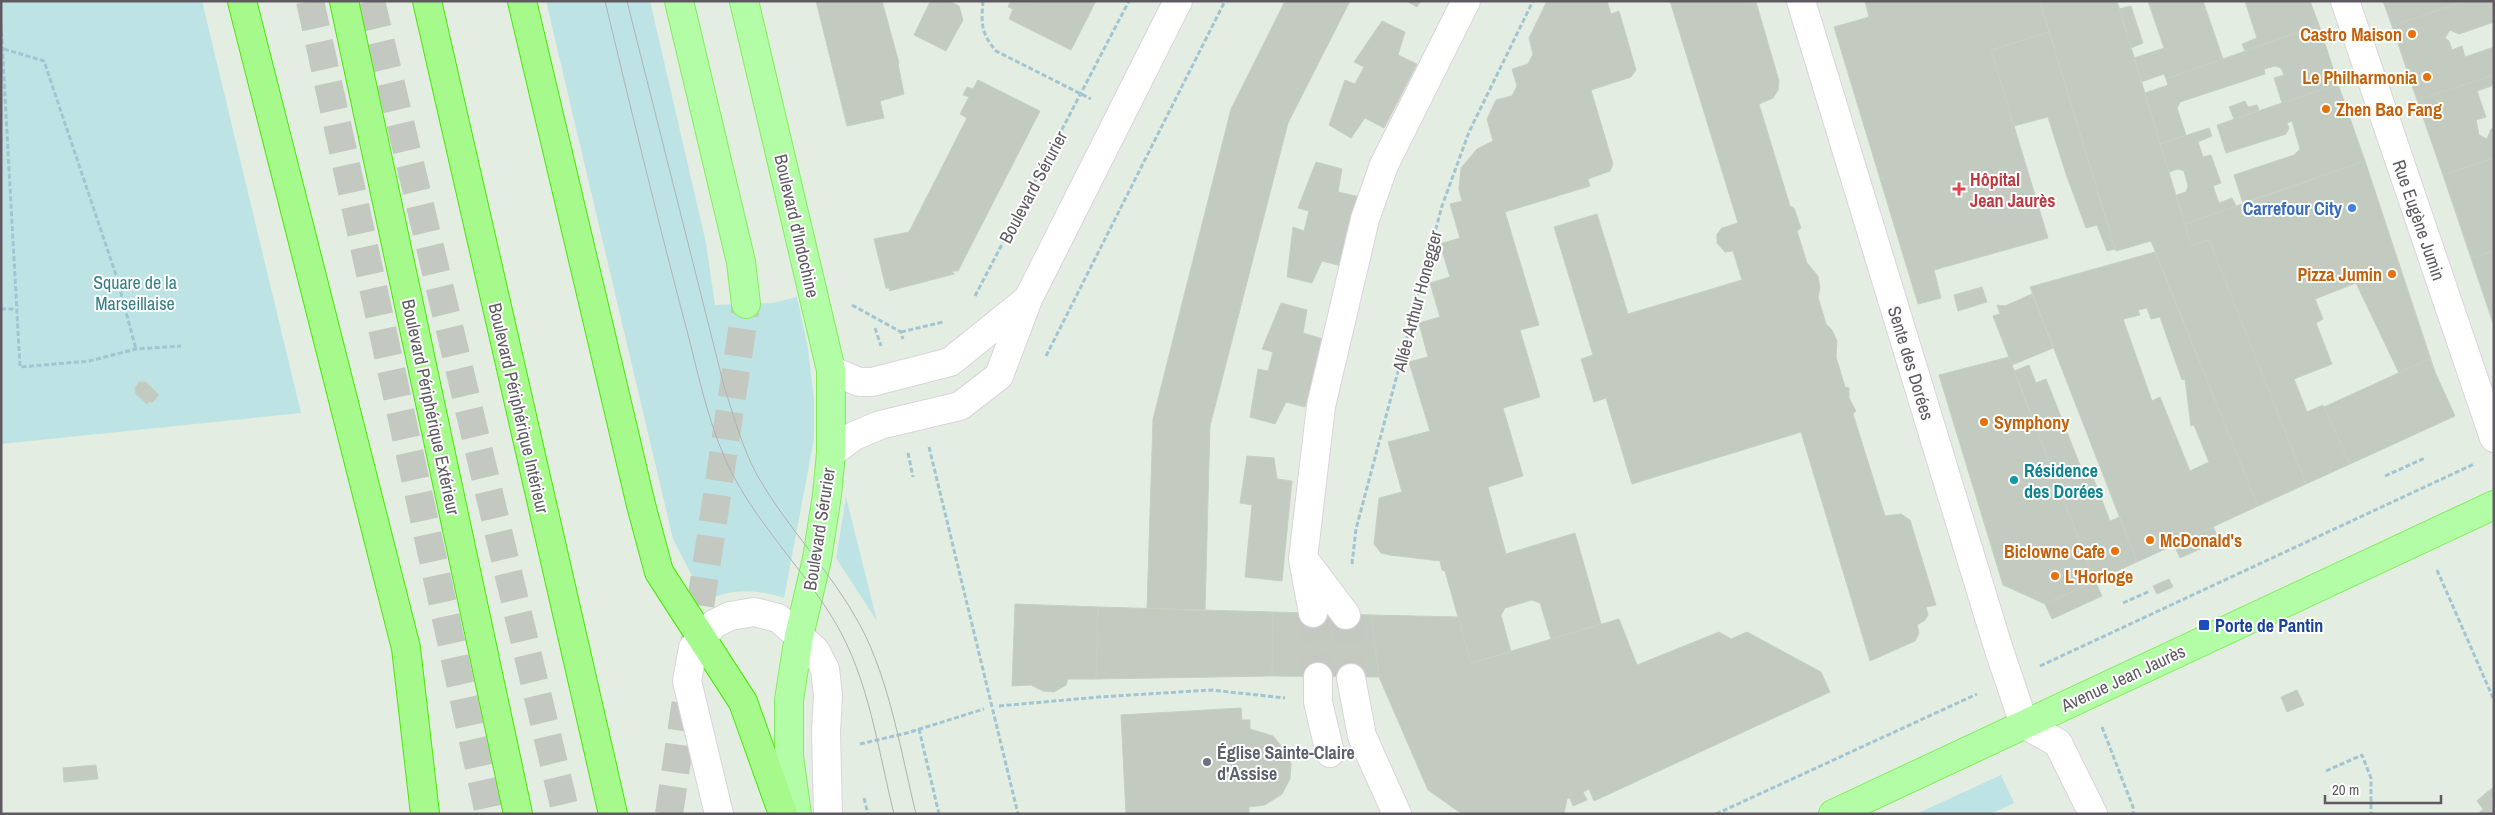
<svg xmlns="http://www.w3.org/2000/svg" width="2495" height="815" viewBox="0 0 2495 815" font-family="'Archivo Narrow',sans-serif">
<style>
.green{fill:#bee3e4}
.building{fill:#c3cac0;stroke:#c5d1c0;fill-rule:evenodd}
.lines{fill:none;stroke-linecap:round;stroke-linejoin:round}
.minor-tunnel{stroke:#c3c8c1;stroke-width:28;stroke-dasharray:28 14;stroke-linecap:butt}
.major-tunnel{stroke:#c3c8c1;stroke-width:28;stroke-dasharray:28 14;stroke-linecap:butt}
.minor-casing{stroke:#d9d4db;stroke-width:30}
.major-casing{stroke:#80ee59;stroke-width:30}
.highway-casing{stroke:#48e905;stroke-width:30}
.path{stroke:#a1c5d3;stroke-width:3;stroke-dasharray:5 2.5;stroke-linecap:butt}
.minor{stroke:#fff;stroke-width:28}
.major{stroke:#b2fda6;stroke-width:28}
.highway{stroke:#a5fa8b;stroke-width:28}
.tram{stroke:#b2b1b2;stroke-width:1}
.food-dot{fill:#e8710a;stroke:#fff;stroke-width:2}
.health-dot{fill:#e0444e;stroke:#fff;stroke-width:2}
.shop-dot{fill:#3f7fe0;stroke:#fff;stroke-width:2}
.culture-dot{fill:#0f9aa8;stroke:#fff;stroke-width:2}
.transit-dot{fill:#1a4fb4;stroke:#fff;stroke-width:2}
.worship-dot{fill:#6b7280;stroke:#fff;stroke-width:2}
.labels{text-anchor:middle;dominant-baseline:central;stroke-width:4;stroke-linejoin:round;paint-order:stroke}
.food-label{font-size:18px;font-weight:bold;fill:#c56008;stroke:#fff;text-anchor:end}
.health-label{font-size:18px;font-weight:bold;fill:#be3a42;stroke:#fff;text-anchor:start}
.street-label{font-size:18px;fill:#5f5a62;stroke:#fff}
.shop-label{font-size:18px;font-weight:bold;fill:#366cbe;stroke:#fff;text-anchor:end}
.park-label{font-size:18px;fill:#377f84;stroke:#fff}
.culture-label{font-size:18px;font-weight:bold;fill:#0d838f;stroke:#fff;text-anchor:start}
.transit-label{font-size:18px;font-weight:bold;fill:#164399;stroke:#fff;text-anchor:start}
.worship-label{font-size:18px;font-weight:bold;fill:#5b616d;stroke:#fff;text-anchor:start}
</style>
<rect width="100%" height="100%" fill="#e4ede1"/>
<path class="green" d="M1,1h201l99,412 -300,31z
M546,1h104l56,242 9,62 58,-2 24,-6 11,51 6,52v39l-30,159c-28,-9 -52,-10 -79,3l-32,-62z
M846,497l31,124 -41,-63z
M2001,775l13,28 -24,11h-74z"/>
<path class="building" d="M816,1h66l17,62 -1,1 6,30 -24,7 4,17 -37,8z
M949,1l10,5 4,14 -17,31 -32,-16 16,-33z
M1011,1l7,1 78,-1 -25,49 -62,-31 4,-10 -5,-2z
M1285,1h65l-62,122 -78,303 -5,185 -58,-3 6,-189 78,-310z
M1406,1h15l-4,6z
M1547,1h60l4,13 8,-3 17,59 -5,7 -40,13 22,74 -3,7 -22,8 2,7 -85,26 34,113 -19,5 20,67 -37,11 20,68 -35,11 18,67 69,-21 26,91 -50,15 -11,-36 -8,-3 -27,8 -4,7 10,37 -40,11 -26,-92 -3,-1 -2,-9 -50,-6 -9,-2 -7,-9 5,-46 23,-6 -14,-50 42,-11 -21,-69 19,-5 -9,-34 21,-6 -10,-34 20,-6 -10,-33 20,-6 -10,-34 12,-3 -3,-12 2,-21 16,-19 16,-8 -6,-22 9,-19 16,-4 5,-10 -5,-17 16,-5 5,-10 -4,-16z
M1670,1h74l2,4 10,-3 23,79 -1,9 -5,8 -14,6 31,102 4,2 7,20 -4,3 10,32 11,13 2,12 -2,9 8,27 6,6 5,11 -1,16 9,30 4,1v10l7,13 -3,3 32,102 16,-2 9,6 26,85 -10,2 2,8 -3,5 -8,5 2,8 -4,8 -45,20 -69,-229 -169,52 -26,-86 -12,4 -13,-43 12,-4 -39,-128 43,-13 31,100 114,-34 -9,-29 -8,1 -8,-9v-9l5,-6 16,-5z
M1744,1h11l1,1 -10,3z
M1865,1h175l9,31 -58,18 57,188 -114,32 7,28 -23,6 -84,-277 35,-10z
M2040,1h77l74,244 18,-5 97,244 -48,22 -107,-265 -35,10z
M2148,1h55l20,58 -57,20 -2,-5 -23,8 -7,-24 30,-10z
M2245,1h65l9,24 -74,26 -3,-7 15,-6z
M2383,1h82l-73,25z
M2465,1h29v21l-35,12 -9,-4 -5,8 4,3 3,9 10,-4 3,11 29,-10v28l-77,25 -25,-74z
M2131,6l12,37 -12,5 -12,-39z
M1382,21l23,11 -7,23 19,9 -33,64 -19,-10 -14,20 -22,-13 16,-45 10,4 9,-17 -10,-5z
M2319,25l19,59 -56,19 -8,-25 10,-3 -3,-7 -6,-2 -11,3 1,5 -85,28 -3,6 9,27 -26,9 -15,-51 23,-8 -2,-6z
M2049,32l66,217 -8,2 -10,-26 -11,3 -20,-54 -18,-57 -34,9 -23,-76z
M2494,75v10l-17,6 9,26 -10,3 3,15 8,4 4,-10h3v29l-51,17 -26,-75z
M978,80l62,31 -82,160h-6l2,3 -65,17 1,-3h-4l-12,-49 35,-7 58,-114 -7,-4 9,-17 -6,-2 4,-8 6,2z
M2338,84l27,77 -122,42 -9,-28 60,-20 6,-6 -8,-28 -5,2 2,5 -3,6 -60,19 -9,-28z
M2245,101l3,6 9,-2 2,5 -25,9 -5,-12z
M2209,128l3,8 -14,6 5,15 8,-2 10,28 -8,3 6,17 13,-5 4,8 -51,18 -9,-29 10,-3 2,-6 -4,-15 -6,-2 -9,3 -9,-28z
M2494,158v93l-23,7 -28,-83z
M2365,161l71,214 -7,-16 -30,14 -43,-90 -41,16 8,20 -7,4 16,41 -38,15 13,33 16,-7 1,2 26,57 -44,20 -97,-244 -18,5 -6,-21z
M1316,162l26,7 -4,23 22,5 -18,69 -20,-5 -10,22 -25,-6 6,-50 11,4 5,-20 -11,-3z
M2494,251v75l-23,-68z
M2155,252l103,254 -121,56 -107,-275zM2147,308l4,11 9,-2 22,63 3,-1 6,47 3,-1 15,37 -19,9 -30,-74 -8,4 -29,-82 17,-4 -2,-5z
M1982,287l5,15 -29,9 -4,-16z
M2032,294l21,54 -41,17 -19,-49 7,-2 -3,-9 8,1z
M1281,303l26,7 -4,23 20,6 -18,68 -19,-5 -11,22 -25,-7 8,-48 10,2 5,-19 -11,-3z
M2009,357l86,224 -50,23 -42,-19 -64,-210z
M2429,359l26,57 -105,48 -26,-57z
M2029,365l7,18 10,-4 36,91 9,2 19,49 10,-4 17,45 -42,19 -81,-210z
M139,382h7l13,13 -7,8 -3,-2 -2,3 -11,-10 -1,-6z
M1247,456l27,2 3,21 15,2 -10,100 -37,-4 7,-72 -12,-2z
M2213,527l7,13 -40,18 -6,-13z
M2169,579l4,8 -16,7 -4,-8z
M2095,581l7,15 -50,23 -7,-15z
M1015,604l83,3 -2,72h-28l-2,6 -12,7 -11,-1 -12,-6 -19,1z
M1098,607l175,5 -1,64 -176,3z
M1273,612l98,3 8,62 -107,-1z
M1371,615l87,2 13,46 148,-44 18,46 82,-33 12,7 16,-7 74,40 9,20 -236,109 -5,-12 -6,3 4,8 -14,6 -3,-8 -3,1 -3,15h-102l-34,-24 -49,-113z
M2297,690l7,15 -17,7 -6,-15z
M1241,708l1,12h8v9l23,7 14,17 4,11 -1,15 -8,15 -17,11 -16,2v7h-123l-5,-99z
M96,765l2,14 -34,3 -1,-14z
M2494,787v14h-1l-7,-8z
M2486,793l8,8v13h-16l5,-5 -6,-8z"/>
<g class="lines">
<path class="minor-tunnel" d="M1313,613l5,64
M1346,615l5,63"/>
<path class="major-tunnel" d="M310,1l179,813
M371,1l195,813
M694,647l52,-343
M669,814l19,-127"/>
<defs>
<path id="minor" d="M1801,1l198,649 25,74 34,19 35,71
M2345,1l149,437
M831,370l28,12h13l78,-20 77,-62
M831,453l23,-17 26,-11 80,-19 39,-30 29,-77 150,-298
M1306,562l40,53
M1313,613l-10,-54 18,-153 44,-187 19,-54 82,-164
M1318,677v25l12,51
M1351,678l11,58 35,78
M719,814l-32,-133 6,-33 21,-24 16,-8 24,-4 24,6 37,32 10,19 3,26 -2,37 2,82"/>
<path id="major" d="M679,1l62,261 5,42
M744,1l87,369v83l-4,42 -10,64 -18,77 -10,64v57l8,57
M1833,814l661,-309"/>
<path id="highway" d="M242,1l164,647 19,166
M344,1l174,813
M427,1l186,813
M522,1l119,504 18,67 84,130 40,112"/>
</defs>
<use href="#minor" class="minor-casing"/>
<use href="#major" class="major-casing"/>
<use href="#highway" class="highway-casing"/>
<path class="path" d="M983,1c-2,23 -2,32 13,50l95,48
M1,24l19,343 69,-6 47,-12 45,-3
M4,49l40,12 72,214 20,74
M975,296l154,-295
M852,305l49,27 2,7
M1,309h14
M875,328l6,18
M901,332l42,-10
M1046,356l179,-355
M929,447l89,367
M908,453l5,24
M2385,476l40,-18
M1352,564l4,-35 86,-323 27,-74 64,-131
M2437,570l57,130
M2123,603l27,-12
M2040,666l434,-202
M999,706l100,-9 112,-7 74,8
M2102,727l31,80v7
M919,729l20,85
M860,744l47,-11 77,-24
M2326,771l36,-16 9,23v36
M864,798l4,16
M1716,814l261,-120"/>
<use href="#minor" class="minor"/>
<use href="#major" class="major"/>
<use href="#highway" class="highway"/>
<path class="tram" d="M605,1c25,104 50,208 77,311 14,50 23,103 45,151 27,58 75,104 108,159 34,57 43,128 59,192
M627,1l97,385c10,31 18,61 33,89 30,53 74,96 103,150 30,56 41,128 56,189"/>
</g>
<g class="food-dot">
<circle cx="2412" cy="34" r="5"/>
<circle cx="2427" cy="77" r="5"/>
<circle cx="2326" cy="109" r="5"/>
<circle cx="2392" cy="274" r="5"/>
<circle cx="1984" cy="422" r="5"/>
<circle cx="2150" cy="540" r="5"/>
<circle cx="2115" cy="551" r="5"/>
<circle cx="2055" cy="576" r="5"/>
</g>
<path class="health-dot" d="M1956.5 181.5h5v5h5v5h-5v5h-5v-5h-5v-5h5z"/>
<circle class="shop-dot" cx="2352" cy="208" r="5"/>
<circle class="culture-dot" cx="2014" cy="480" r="5"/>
<rect class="transit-dot" x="2198" y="619" width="12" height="12" rx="2.5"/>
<circle class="worship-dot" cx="1207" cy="762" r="5"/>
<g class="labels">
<g class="food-label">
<text x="2402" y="34">Castro Maison</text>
<text x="2417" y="77">Le Philharmonia</text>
<text x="2336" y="109" text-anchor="start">Zhen Bao Fang</text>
<text x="2382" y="274">Pizza Jumin</text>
<text x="1994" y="422" text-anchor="start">Symphony</text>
<text x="2160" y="540" text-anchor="start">McDonald's</text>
<text x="2105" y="551">Biclowne Cafe</text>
<text x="2065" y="576" text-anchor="start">L'Horloge</text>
</g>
<g class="health-label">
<text x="1970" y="179">Hôpital<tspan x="1970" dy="21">Jean Jaurès</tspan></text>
</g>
<g class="street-label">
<text transform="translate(1033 187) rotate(-62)">Boulevard Sérurier</text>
<text transform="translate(2419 220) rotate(71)">Rue Eugène Jumin</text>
<text transform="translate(797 226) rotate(77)">Boulevard d'Indochine</text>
<text transform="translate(1417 301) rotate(-75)">Allée Arthur Honegger</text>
<text transform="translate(1911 363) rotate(73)">Sente des Dorées</text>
<text transform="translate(431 407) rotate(78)">Boulevard Périphérique Extérieur</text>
<text transform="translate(519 408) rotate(77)">Boulevard Périphérique Intérieur</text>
<text transform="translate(819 529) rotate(-81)">Boulevard Sérurier</text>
<text transform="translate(2123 678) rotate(-25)">Avenue Jean Jaurès</text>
</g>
<g class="shop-label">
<text x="2342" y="208">Carrefour City</text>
</g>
<g class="park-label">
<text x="135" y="282">Square de la<tspan x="135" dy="21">Marseillaise</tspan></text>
</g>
<g class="culture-label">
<text x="2024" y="470">Résidence<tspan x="2024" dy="21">des Dorées</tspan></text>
</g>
<g class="transit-label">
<text x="2215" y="625">Porte de Pantin</text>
</g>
<g class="worship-label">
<text x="1217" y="752">Église Sainte-Claire<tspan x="1217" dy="21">d'Assise</tspan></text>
</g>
</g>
<rect width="2495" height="815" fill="none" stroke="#5f5a62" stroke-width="5"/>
<path d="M2325 795v8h116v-8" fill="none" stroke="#5f5a62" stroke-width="2.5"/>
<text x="2332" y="795" font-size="15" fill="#5f5a62" stroke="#ffffff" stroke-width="4" paint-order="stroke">20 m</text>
</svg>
